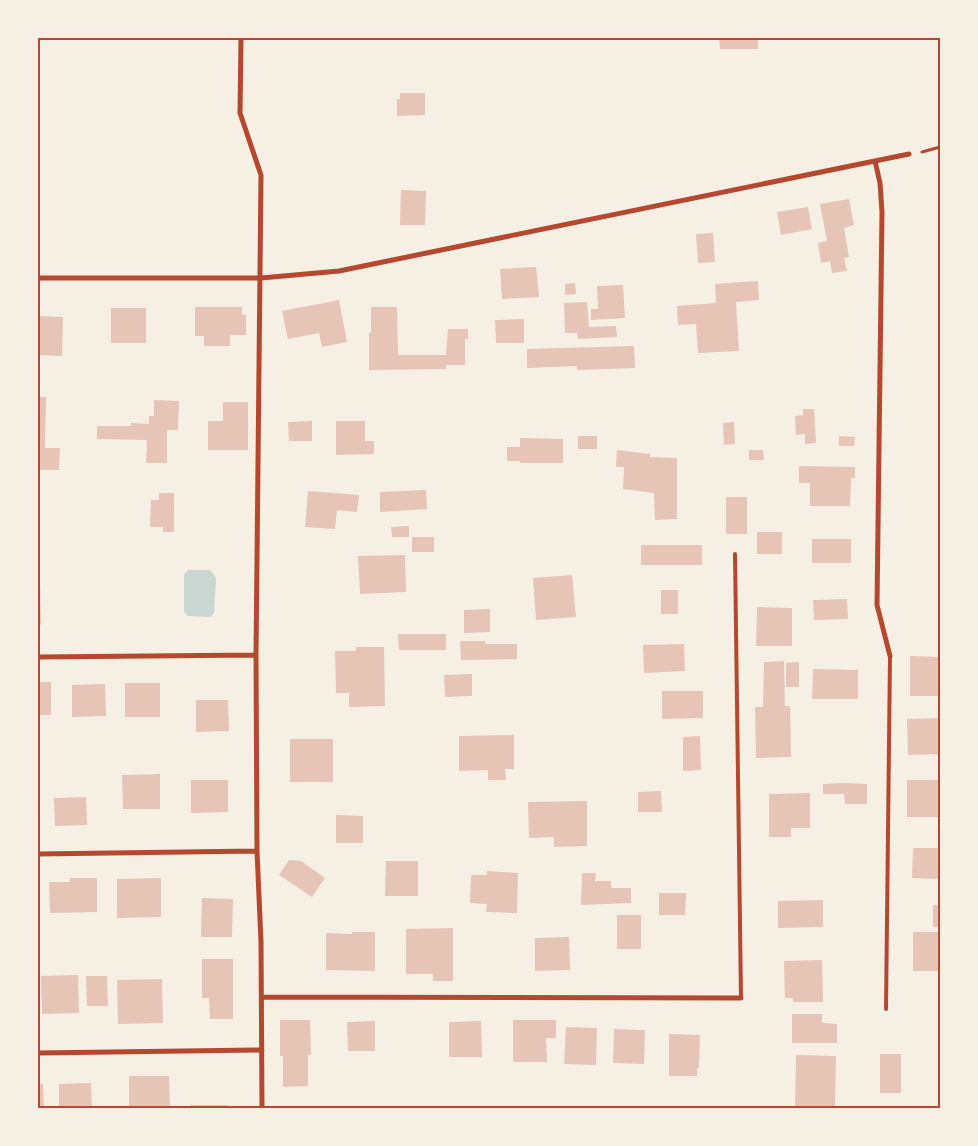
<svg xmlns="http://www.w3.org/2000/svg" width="978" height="1146" viewBox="0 0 978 1146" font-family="Quicksand,sans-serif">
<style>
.water{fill:#c9d6d2}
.building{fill:#e6c5b7}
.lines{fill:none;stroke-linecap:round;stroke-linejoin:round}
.path{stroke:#b5482f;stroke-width:3}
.service{stroke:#b5482f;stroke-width:4}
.minor{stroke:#b5482f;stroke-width:5}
.neatline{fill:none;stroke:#b5482f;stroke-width:2}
</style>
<rect width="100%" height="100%" fill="#f6efe4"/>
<path class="water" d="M188,570h22l6,8 -2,35 -3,4 -23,-1 -4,-4v-37z"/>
<path class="building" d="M719,38h39v11h-38z
M400,93h25v22l-28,1v-17h3z
M401,190l25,1 -1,34h-25z
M849,199l5,26 -10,3 5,29 -5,1 3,13 -15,2 -2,-12 -9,2 -3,-20 9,-2 -7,-37z
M808,207l4,22 -31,6 -4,-23z
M713,233l2,29 -17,1 -2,-29z
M536,267l3,30 -37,2 -2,-30z
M758,281l1,19 -23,2 3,49 -41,2 -2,-29 -18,1 -1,-19 39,-3 -1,-19z
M575,283l1,11 -11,1v-11z
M623,285l2,33 -34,2v-11h7l-1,-23z
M339,300l8,42 -25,5 -3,-14 -31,6 -6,-28z
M587,302l2,25 27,-1 1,11 -39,2 -1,-6h-12l-1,-30z
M195,307h47v8h4v20h-16v11h-26v-10h-9z
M371,307h26l1,48h48l2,-26h20v10h-3v26h-19v4l-77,1v-37h2z
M111,308h35v35h-35z
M38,316l25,1 -1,39 -24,-1z
M524,319v24h-28l-1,-23z
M634,346l1,22 -58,2v-4l-50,2v-19z
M38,397h8l-1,51h15l-1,22h-21z
M154,400l25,1 -1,29h-11v33h-21l1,-23 -50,-1v-13h34v-3l18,1v-8h5z
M223,402h25v48h-40v-29h15z
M803,409h11l2,34 -11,1v-10l-9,1 -1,-19 8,-1z
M312,421v20h-23l-1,-19z
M336,421h29v20h9v13l-38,1z
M734,422l1,22 -11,1 -1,-22z
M578,436h19v13h-19z
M839,436l16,1 -1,9h-15z
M520,438l43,1v24h-43v-2h-13v-14h13z
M617,450l33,4v3l27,1v61l-22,1 -1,-27 -31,-4 1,-22h-8z
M749,450h14l1,10h-15z
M799,466l56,1v11h-4l-1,28h-40v-23h-11z
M426,490l1,19 -47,3v-20z
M308,491l51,4 -2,17 -20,-2 -2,19 -30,-2z
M159,493h15v39h-11v-5h-13l1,-27h8z
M726,497h21v37h-21z
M409,526v11h-17l-1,-10z
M757,532h25v22h-25z
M412,537h22v15h-22z
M812,539h39v24h-39z
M641,545h61v20h-61z
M405,555l1,37 -46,2 -2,-38z
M572,575l4,42 -40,3 -3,-42z
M38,582h2l1,43h-3z
M661,590h17v24h-17z
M847,599l1,20 -34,1 -1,-20z
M757,607l35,1v38h-36z
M490,609v23l-26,1v-23z
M398,634h48v16h-47z
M460,641h25v3h32v15l-56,1z
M684,644l1,27 -41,2 -1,-28z
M356,647h28l1,59 -36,1v-14h-13l-1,-42h21z
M910,656l30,1v39h-30z
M784,661l1,45h5l1,51 -35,1 -1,-51h8l1,-45z
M799,662v25h-13v-24z
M813,669l45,1v29h-46z
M472,674v22l-27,1 -1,-22z
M38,682h13v33h-13z
M125,683h35v34h-35z
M105,684l1,32 -34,1v-32z
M662,691h41v27l-41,1z
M196,700h32l1,31 -33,1z
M940,718v36l-32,1 -1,-36z
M514,735v34h-9l1,11h-18v-10l-29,1v-35z
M700,736l1,34 -18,1v-34z
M290,739h43v43h-43z
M160,774v35h-37l-1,-34z
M191,780h37v32l-37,1z
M907,780h33v37h-33z
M844,783l23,1v20h-22l-1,-10h-21v-10z
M661,791l1,21h-24v-20z
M810,793v35h-19v9h-22v-43z
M86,797l1,28 -32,1 -1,-28z
M587,801v45l-33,1v-10l-25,1 -1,-36z
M336,815l27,1v27h-27z
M913,848h27v31l-28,-1z
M289,860l12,1 24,17 -13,19 -33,-22z
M386,861h32v35h-33z
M487,871l31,2 -1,40 -31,-1 1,-8 -17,-1 1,-28h16z
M582,873h14l-1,8h16v7h20v15l-50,2z
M70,878h27v34l-47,1 -1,-31h21z
M161,878v39l-44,1v-39z
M659,893h27l-1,22h-26z
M202,898l31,1 -1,38h-31z
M823,900v27l-45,1v-27z
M933,905h7v22h-7z
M617,915h24v34h-24z
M453,928v53h-20v-7h-27v-45z
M352,932h23v39l-49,-1v-37l26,1z
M913,932h27v39h-27z
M569,937l1,33 -35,1v-33z
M202,959h31v60h-23l-1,-21h-7z
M822,960l1,42h-30v-4h-8l-1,-37z
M78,975l1,38 -37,1 -1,-38z
M86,976h21l1,30h-21z
M162,979l1,44 -45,1 -1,-44z
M792,1014h30v9l15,1v19h-45z
M280,1020h30l1,35h-3v31l-25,1v-31h-3z
M513,1020h43v18h-10l1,24h-34z
M375,1021v30h-27l-1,-29z
M481,1021l1,36h-33v-35z
M566,1027l31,1 -1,37 -32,-1z
M614,1029l31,1 -1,34 -31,-1z
M669,1034l31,1 -1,33h-2v8h-28z
M880,1054h21v39h-21z
M796,1055l40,1 -1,52h-40z
M129,1076h40l1,32h-41z
M91,1083l1,25h-33v-24z
M38,1084h5l1,24h-6z
M190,1105h39v3h-39z"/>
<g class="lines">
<path class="path" d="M922,152l18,-5"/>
<path class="service" d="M735,554l6,444
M886,1009l4,-353"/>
<path class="minor" d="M241,38l-1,75 21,62 -5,480 1,196 4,91 1,166
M875,161l5,22 2,29 -5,393 13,51
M38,278h223l78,-7 570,-117
M38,657l218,-2
M38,854l219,-3
M262,997l479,1
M38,1053l224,-3"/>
</g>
<rect width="978" height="1146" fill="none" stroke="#f6efe4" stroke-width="78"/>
<rect x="39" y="39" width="900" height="1068" class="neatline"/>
</svg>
